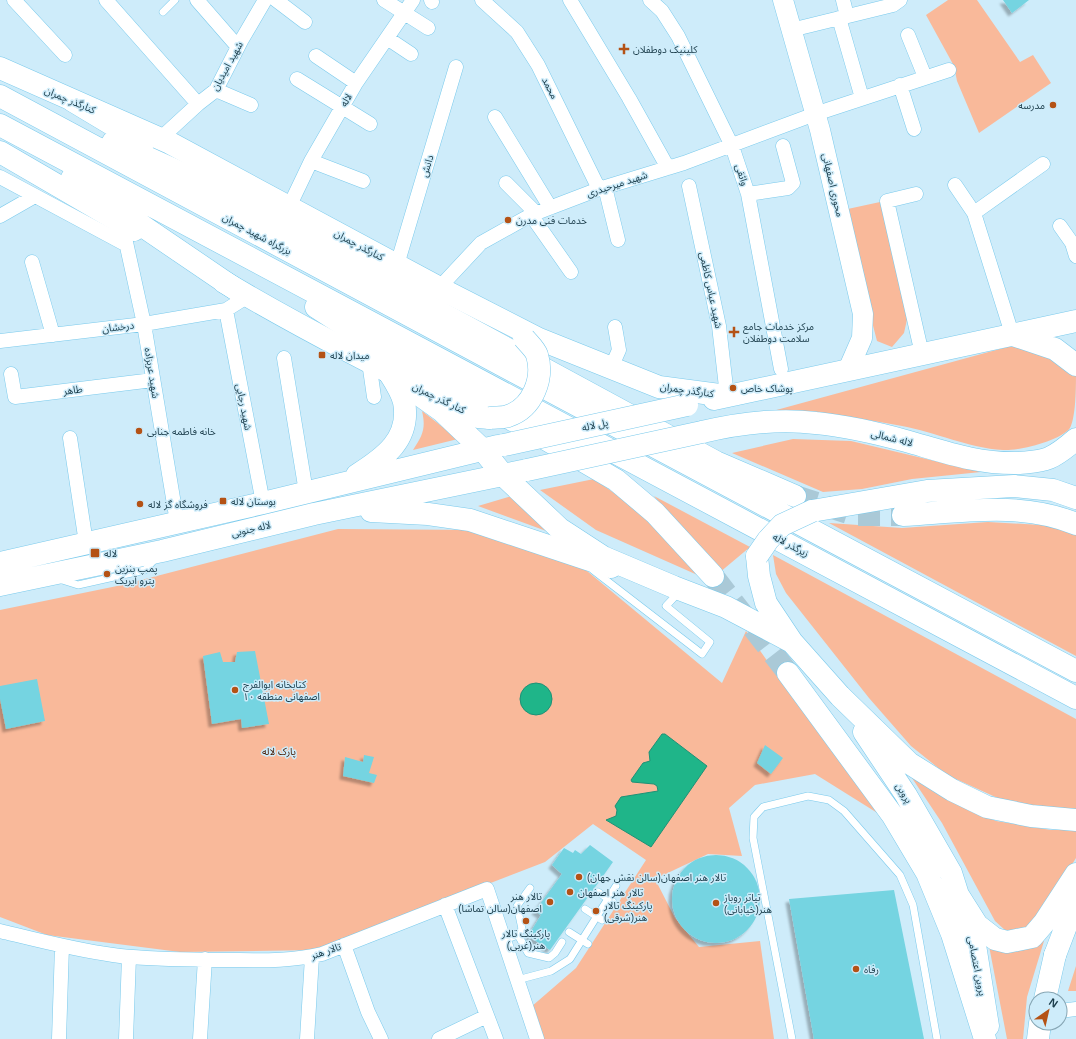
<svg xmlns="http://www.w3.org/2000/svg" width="1076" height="1039" viewBox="0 0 1076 1039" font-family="Helvetica,'Noto Sans Arabic',sans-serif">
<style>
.green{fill:#f9b99a}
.water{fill:#1fb589;stroke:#1e9176}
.building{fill:#75d4e1;filter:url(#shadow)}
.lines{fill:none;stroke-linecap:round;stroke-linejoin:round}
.highway-tunnel{stroke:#aac9d7;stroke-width:22;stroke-dasharray:22 11;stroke-linecap:butt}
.lane-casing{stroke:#7acaec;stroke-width:8}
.street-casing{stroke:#7acaec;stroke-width:15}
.secondary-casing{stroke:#7acaec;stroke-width:21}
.primary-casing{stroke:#7acaec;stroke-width:23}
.highway-casing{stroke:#7acaec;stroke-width:23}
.lane{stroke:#fff;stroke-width:7}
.street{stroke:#fff;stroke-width:14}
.secondary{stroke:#fff;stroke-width:20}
.primary{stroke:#fff;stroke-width:22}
.highway{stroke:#fff;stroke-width:22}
.primary-bridge-casing{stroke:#7acaec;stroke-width:23;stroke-linecap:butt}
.highway-bridge-casing{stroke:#7acaec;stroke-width:23;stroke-linecap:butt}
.primary-bridge{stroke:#fff;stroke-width:22}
.highway-bridge{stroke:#fff;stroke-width:22}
.poi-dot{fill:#b45215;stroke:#ceecfa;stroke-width:1.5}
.labels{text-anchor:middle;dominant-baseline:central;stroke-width:3;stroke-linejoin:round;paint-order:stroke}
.poi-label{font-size:10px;fill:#1a3c4a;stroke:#ceecfa;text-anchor:start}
.street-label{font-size:10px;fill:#1a3c4a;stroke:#ceecfa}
.park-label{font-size:10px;fill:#481a00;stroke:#ceecfa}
</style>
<defs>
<filter id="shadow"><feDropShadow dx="-3.5" dy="3.5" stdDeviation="1" flood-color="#0004"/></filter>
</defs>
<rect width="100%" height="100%" fill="#ceecfa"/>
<path class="green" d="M948,0h29l43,62 13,-7 18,28 -72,50 -22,-52 -3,-15 -28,-51z
M880,202l28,113 -4,18 -12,14 -15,-6 -34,-131z
M1022,343l54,29c0,14 0,45 -6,56 -10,13 -51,23 -67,22 -35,-2 -68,-18 -101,-24 -44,-9 -88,-12 -133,-14z
M422,411l36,28 -45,11c10,-15 13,-22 9,-39z
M793,439l58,2 130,31 -69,7 -50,10 -39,3 -91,-39z
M594,479l43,30 65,68 -106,-47 -56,-40z
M515,495l34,37 -71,-26z
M654,496l96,51 -31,26z
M988,522l70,4 18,8v122l-247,-133 73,5z
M338,529l140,1 103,36 141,117 24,-52 82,115 59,73 -72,-45 -60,11 -26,23 13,48 -34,-2 -53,25 20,39 24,29 61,-6 14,98h-230l-13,-32 45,-39 70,-108 -53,-36 -48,38 -228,88 -137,2 -133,-17 -47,-18v-307l122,-25z
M773,555l303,164v94l-74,-13 -55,-25 -36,-29 -42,-48 -83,-105 -10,-19z
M906,769l37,26 53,26 55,9 25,-1v29l-44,71 -26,2 -11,-10 -53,-98z
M1044,941l-17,56 -4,42h-16l-18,-93h37z
M1076,966v25h-8z"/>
<path class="water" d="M520 699a16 16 0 1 1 32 0a16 16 0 1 1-32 0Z
M662,734h3l42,32 -56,81 -45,-27 10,-4 1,-6 -2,-4 6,-9 37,-6 -1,-5 -3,-2 -22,-2 -1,-2 12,-17 7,-2 -1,-9z"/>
<path class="building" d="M1003,0h26l-17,13z
M255,651l14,73 -27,4 -1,-9 -29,5 -9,-68 17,-4 3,10h12l2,-10z
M37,679l8,42 -39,8 -6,-30v-13z
M765,745l18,13 -12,16 -14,-11z
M364,755l10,2 -5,16 8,2 -3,8 -31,-7 2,-19 18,5z
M590,845l23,17 -63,88 -22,-14 13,-21 -6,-4 27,-37 -10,-9 12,-17 9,5 2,-3 6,4z
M672 899a44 44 0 1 1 88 0a44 44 0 1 1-88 0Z
M894,890l30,149h-110l-25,-140z"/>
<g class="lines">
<path class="highway-tunnel" d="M795,496l59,19h49
M713,576l75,97"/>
<defs>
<path id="lane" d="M163,12l12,-12
M593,570l109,84 8,-12 -44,-36 14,-15
M59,579l19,6 67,-15 10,-11
M598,892l15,10
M585,909l17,11
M569,932l19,12
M518,935l10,18 21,5 6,-5 7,-11
M504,940l14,-5 4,-6 -5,-23 13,-18
M517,980l34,-9 19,-12 46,-73
M792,1039l-39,-201 1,-21 9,-10 45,-11 21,4 15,11 56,64 13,30 24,134"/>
<path id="street" d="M14,0l51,55
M106,0l92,104
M197,0l41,47
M276,0l29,22
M384,0l44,28
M431,0l1,2
M482,0l35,32 21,33 61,124
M570,0l59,98 39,70
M650,0l12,11 16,25 54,110 16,48 33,175
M843,0l4,16
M839,18l23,80
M791,30l102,-25 7,-5
M908,35l17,42
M387,38l24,16
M316,56l40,27
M297,79l73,45
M900,85l14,44
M216,90l35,15
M495,117l55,90
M161,138l37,-34 18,-14 25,-49 24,-41
M311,161l52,20
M0,177l125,67
M506,183l30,30
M955,185l19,28 38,121
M689,186l30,140 8,70
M605,187l13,53
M748,194l40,-6 5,-5 -10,-37
M916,194l-29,7 35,153
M289,207l22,-46 45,-78 57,-83
M974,213l69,-49
M531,215l40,57
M0,216l35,-20
M122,224l22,100 33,198
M1060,226l12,17 4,13
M32,262l21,73
M397,265l59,-198
M439,288l42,-45 50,-28 68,-26 85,-26 131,-49 134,-44
M226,310l37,193
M0,341l144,-17 82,-14 22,-14
M284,358l22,134
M369,362l5,35
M611,368l8,-18 -4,-23
M11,374l4,23 138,-17
M70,438l16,105
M445,905l51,134
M0,931c37,9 75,19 113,24 36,5 73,4 109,5 35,0 65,2 100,-6l165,-65 50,150
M344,945l24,67 13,27
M1060,1011l16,-2
M59,1039l3,-93
M126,1039l3,-82
M200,1039l5,-80
M307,1039l5,-82
M439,1039l48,-23"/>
<path id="secondary" d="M783,0l37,130 43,184 -1,24 -14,32"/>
<path id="primary" d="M0,68l170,75 277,149 92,47 120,48 68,9
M0,152l134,78
M224,282c83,49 168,92 254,135l12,1
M1013,335l42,14 21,16
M714,399l362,-78
M702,432c38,-9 75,-14 114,-9 30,3 61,10 90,18 39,11 71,23 113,22 9,-1 21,-1 30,-5 9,-4 19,-12 27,-19
M357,475c27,-17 54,-36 47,-73 -2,-9 -9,-20 -14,-28
M371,511l57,3 42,6 141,47
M0,563l263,-60 235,-57
M0,585l162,-34 152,-37 208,-43
M962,906l13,39 13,81
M1045,999l10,-44
M1038,1039l2,-16"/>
<path id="highway" d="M0,96l515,276 561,299
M73,101l70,42
M0,125l1076,573
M113,142l77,35 526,285 79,34
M72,178l169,115
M316,307l73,47 115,61 112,65 39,33 58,63
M390,374l52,37 41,39 21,26 56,53 43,28 71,30 52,20 66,35
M812,511l115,-20 87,-5 39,4 23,8
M903,515c57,-3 119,-14 173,9
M757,556l2,20 7,27 26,39 48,54 69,67 43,27 35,17 44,9 45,4
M788,673l105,143 34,57 25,61 33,105
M864,732l42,63 45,78 7,22 19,30 18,14 12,3 25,-5 12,-14 32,-49
M1055,955l21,-55"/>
</defs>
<use href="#lane" class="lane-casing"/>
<use href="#street" class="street-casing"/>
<use href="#secondary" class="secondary-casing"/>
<use href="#primary" class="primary-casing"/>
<use href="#highway" class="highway-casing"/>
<use href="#lane" class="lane"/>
<use href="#street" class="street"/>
<use href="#secondary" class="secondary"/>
<use href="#primary" class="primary"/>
<use href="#highway" class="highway"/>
<defs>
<path id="primary-bridge" d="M490,418c5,-1 13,0 18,-2 25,-8 36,-38 29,-61 -2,-6 -9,-12 -13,-17
M504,445l183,-40
M527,470l175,-38"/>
<path id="highway-bridge" d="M757,556l11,-16 14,-15 30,-14"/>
</defs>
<use href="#primary-bridge" class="primary-bridge-casing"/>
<use href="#highway-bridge" class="highway-bridge-casing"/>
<use href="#primary-bridge" class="primary-bridge"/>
<use href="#highway-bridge" class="highway-bridge"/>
</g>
<g class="poi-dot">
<path d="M622 43h4v4h4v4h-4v4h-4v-4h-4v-4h4z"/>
<circle cx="1053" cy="105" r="4"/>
<circle cx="508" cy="220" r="4"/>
<path d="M732 326h4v4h4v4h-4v4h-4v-4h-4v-4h4z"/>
<rect x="318" y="351" width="8" height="8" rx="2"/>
<circle cx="733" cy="388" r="4"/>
<circle cx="139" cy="431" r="4"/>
<rect x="219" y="497" width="8" height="8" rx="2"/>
<circle cx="140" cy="504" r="4"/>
<rect x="90" y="548" width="10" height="10" rx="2"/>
<circle cx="107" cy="574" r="4"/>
<circle cx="235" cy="690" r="4"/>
<circle cx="579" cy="877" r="4"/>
<circle cx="570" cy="892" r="4"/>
<circle cx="550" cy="902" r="4"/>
<circle cx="716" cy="903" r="4"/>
<circle cx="596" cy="911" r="4"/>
<circle cx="526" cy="921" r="4"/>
<circle cx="856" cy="969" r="4"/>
</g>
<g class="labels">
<g class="poi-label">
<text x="633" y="49">کلینیک دوطفلان</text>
<text x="1045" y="105" text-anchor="end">مدرسه</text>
<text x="516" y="220">خدمات فنی مدرن</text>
<text x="743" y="326">مرکز خدمات جامع<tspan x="743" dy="12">سلامت دوطفلان</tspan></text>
<text x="330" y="355">میدان لاله</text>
<text x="741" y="388">پوشاک خاص</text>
<text x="147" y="431">خانه فاطمه جنابی</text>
<text x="231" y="501">بوستان لاله</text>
<text x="148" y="504">فروشگاه گز لاله</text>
<text x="104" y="553">لاله</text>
<text x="115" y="568">پمپ بنزین<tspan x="115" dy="12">پترو آیریک</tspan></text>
<text x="243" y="684">کتابخانه ابوالفرج<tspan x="243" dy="12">اصفهانی منطقه ۱۰</tspan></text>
<text x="587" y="877">تالار هنر اصفهان(سالن نقش جهان)</text>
<text x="578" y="892">تالار هنر اصفهان</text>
<text x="542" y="896" text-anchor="end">تالار هنر<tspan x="542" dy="12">اصفهان(سالن تماشا)</tspan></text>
<text x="724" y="897">تیاتر روباز<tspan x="724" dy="12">هنر(خیابانی)</tspan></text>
<text x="604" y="905">پارکینگ تالار<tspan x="604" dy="12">هنر(شرقی)</tspan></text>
<text x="526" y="933" text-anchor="middle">پارکینگ تالار<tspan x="526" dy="12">هنر(غربی)</tspan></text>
<text x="864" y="969">رفاه</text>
</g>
<g class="street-label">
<text transform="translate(227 66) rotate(-61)">شهید امیدیان</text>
<text transform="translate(550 88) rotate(63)">محمد</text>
<text transform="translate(70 100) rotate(23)">کنارگذر چمران</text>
<text transform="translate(346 100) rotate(-60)">لاله</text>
<text transform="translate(427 166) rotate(-73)">دانش</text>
<text transform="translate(742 175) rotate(72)">واثقی</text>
<text transform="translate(617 184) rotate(-18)">شهید میرحیدری</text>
<text transform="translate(833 185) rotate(77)">محوری اصفهانی</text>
<text transform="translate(257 234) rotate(28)">بزرگراه شهید چمران</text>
<text transform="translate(359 245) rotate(28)">کنارگذر چمران</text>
<text transform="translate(711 290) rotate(78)">شهید عباس کاظمی</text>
<text transform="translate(118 327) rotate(-7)">درخشان</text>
<text transform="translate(152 373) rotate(81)">شهید عربزاده</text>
<text transform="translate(73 390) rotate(-7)">طاهر</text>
<text transform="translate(687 390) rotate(8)">کنارگذر چمران</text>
<text transform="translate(439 398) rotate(26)">کنار گذر چمران</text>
<text transform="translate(244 407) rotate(79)">شهید رجایی</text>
<text transform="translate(595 425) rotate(-12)">پل لاله</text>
<text transform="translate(892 438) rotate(14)">لاله شمالی</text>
<text transform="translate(251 529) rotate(-13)">لاله جنوبی</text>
<text transform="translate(791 545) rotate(28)">زیرگذر لاله</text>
<text transform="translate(904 793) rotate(58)">پروین</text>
<text transform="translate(326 951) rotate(-19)">تالار هنر</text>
<text transform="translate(977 966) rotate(79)">پروین اعتصامی</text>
</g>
<g class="park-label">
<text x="279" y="751">پارک لاله</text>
</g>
</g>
<g transform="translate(1048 1011) rotate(34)"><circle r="19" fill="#ceecfa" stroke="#86a6b4"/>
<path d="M0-3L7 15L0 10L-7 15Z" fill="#b45215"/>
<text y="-6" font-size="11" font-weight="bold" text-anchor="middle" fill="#1a3c4a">N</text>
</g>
</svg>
